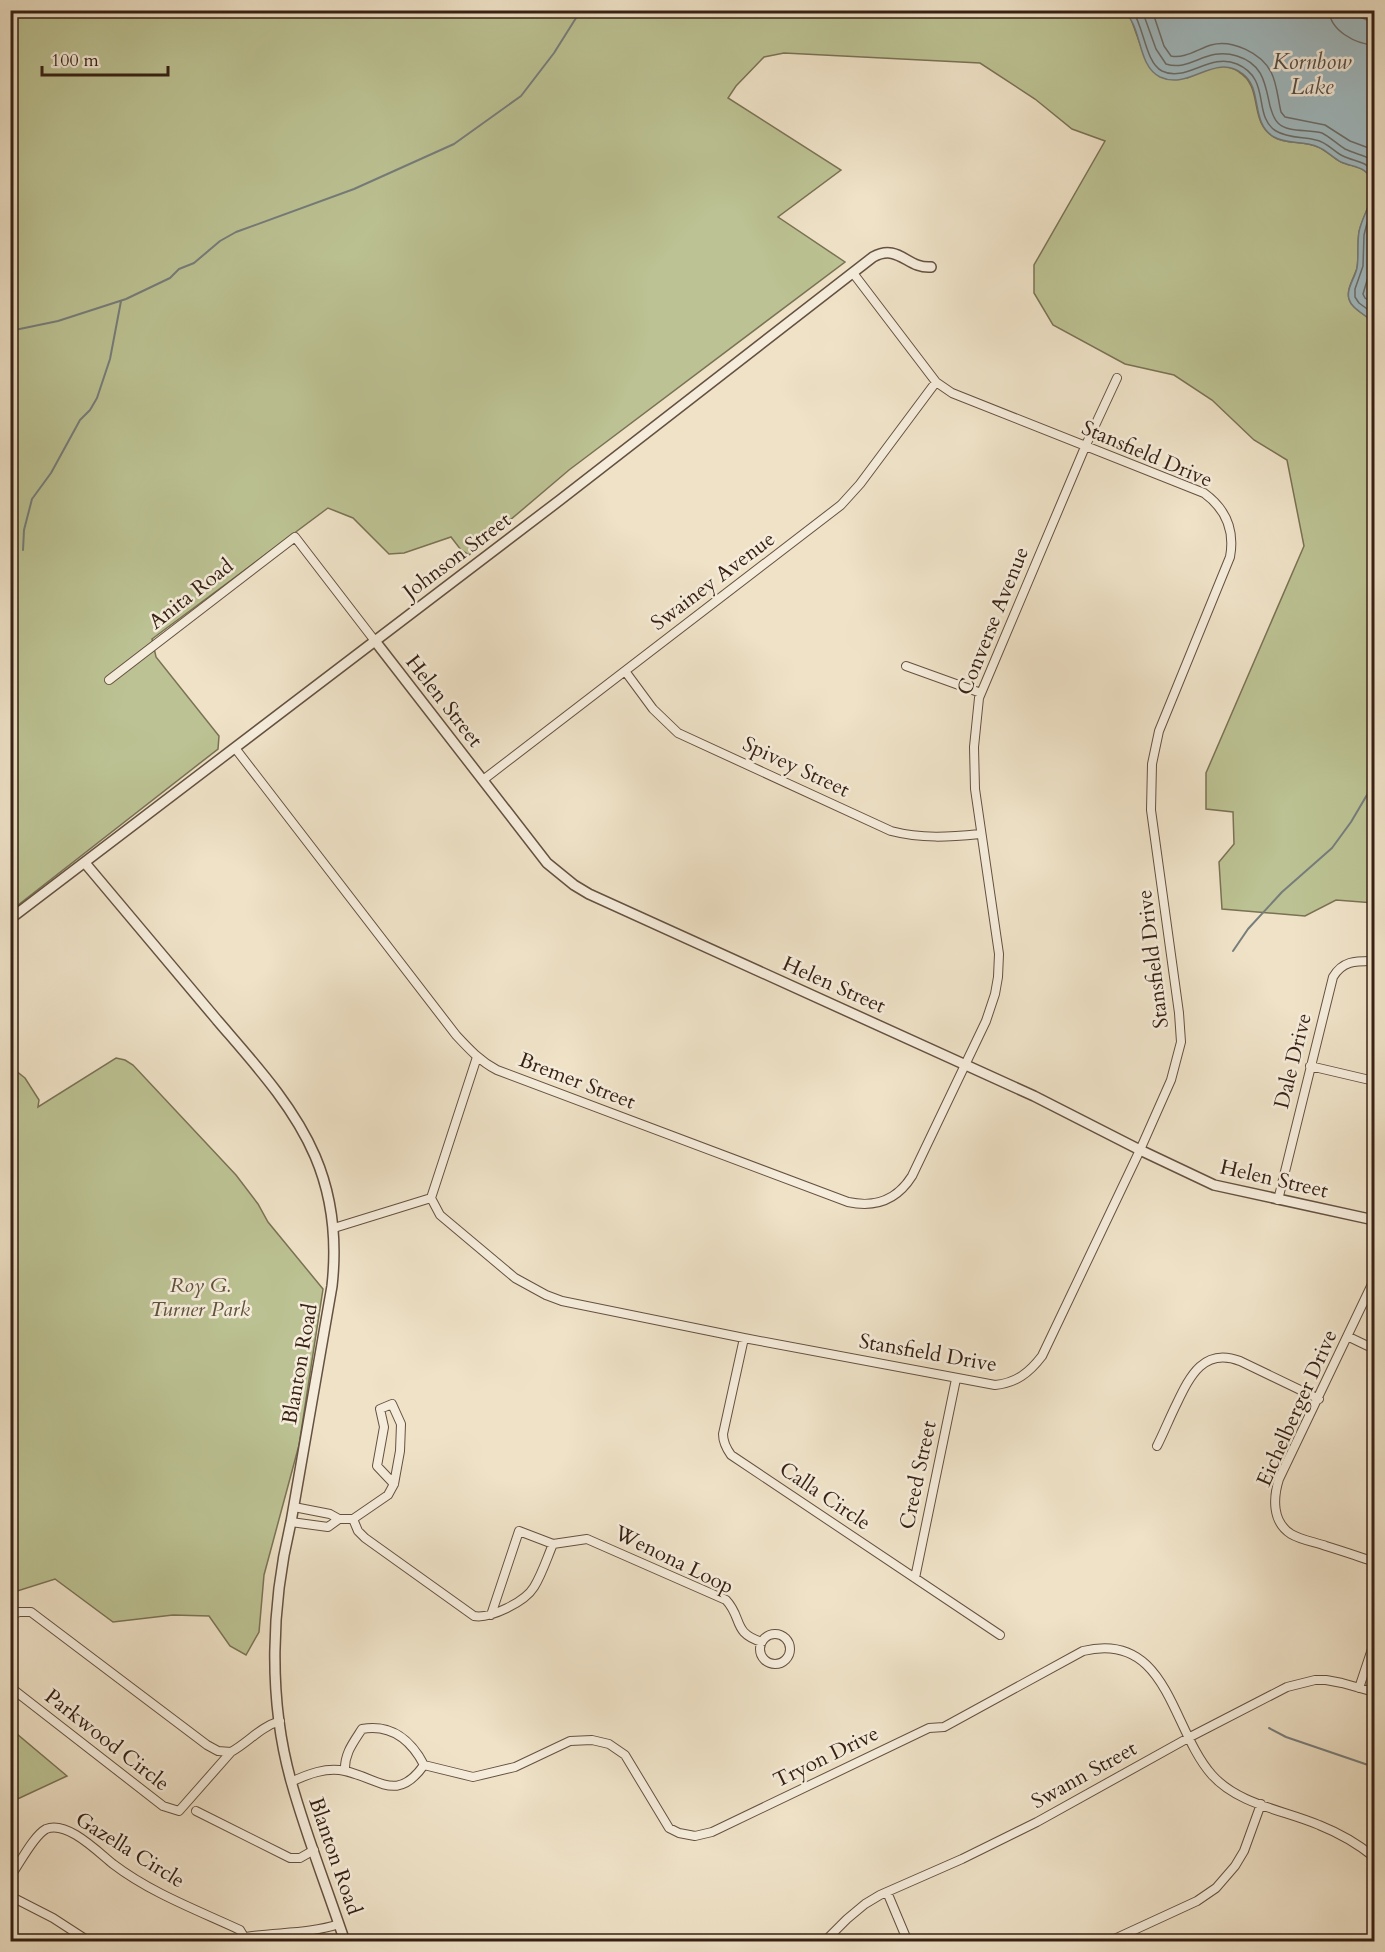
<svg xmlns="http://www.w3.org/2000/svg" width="1385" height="1952" viewBox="0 0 1385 1952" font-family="Cardo,serif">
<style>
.green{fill:#bcc293;stroke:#7a7254;stroke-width:1.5}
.water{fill:#a0bac1;stroke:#767d7c;stroke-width:1.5}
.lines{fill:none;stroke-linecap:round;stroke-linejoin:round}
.shore{stroke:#6c6e6a;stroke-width:1.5}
.stream{stroke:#767d7c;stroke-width:2}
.minor-casing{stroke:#655141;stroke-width:10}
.tertiary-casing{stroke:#655141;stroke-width:12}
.minor{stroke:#f5ecdb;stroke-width:8}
.tertiary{stroke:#f5ecdb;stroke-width:9}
.labels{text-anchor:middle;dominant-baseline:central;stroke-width:5;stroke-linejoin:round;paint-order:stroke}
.street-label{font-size:21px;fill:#372114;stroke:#f5ecdb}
.park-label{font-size:21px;font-style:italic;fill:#5f513a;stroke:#f5ecdb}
.water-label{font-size:22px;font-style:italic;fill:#564f48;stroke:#f5ecdb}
</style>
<rect width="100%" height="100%" fill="#efe2c7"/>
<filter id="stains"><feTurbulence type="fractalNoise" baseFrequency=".00333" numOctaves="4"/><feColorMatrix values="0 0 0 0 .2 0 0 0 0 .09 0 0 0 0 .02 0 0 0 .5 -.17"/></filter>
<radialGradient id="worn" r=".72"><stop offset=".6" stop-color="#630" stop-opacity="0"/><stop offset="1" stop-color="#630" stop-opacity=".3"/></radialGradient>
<path class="green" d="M1123,10l8,9 13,36 43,23c10,-4 20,-10 30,-11 8,-2 16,1 22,5 25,15 9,50 35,65 13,8 30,3 44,10 8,3 15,11 23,15 11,5 26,4 30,18 6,17 -9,36 -12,52 -2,12 0,24 -2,36 -3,10 -11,21 -8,31 3,11 19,16 25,25v579l-38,-3 -31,16 -83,-7 -3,-47 15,-18 -1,-32 -27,-3v-36l98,-227 -17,-86 -33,-20 -42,-40 -38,-25 -49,-11 -72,-39 -19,-32v-28l71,-124 -33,-12 -37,-30 -55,-36 -196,-10 -20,4 -28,29 -8,12 113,72 -63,47 67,45 -276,208 -100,85 -8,-5 -10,-13 -47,16 -15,1 -36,-36 -25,-10 -176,131 4,18 63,79 -1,13 -205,160 -3,-3v-895z
M1346,11h28v12z
M116,1058l9,2 8,5 103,110 22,29 10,18 55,67 -24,156 -35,130 -5,57 -13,23 -16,-9 -21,-30 -36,-1 -60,7 -58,-43 -44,14v-526l14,11 14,22 -1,7z
M10,1729h1l56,47 -56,26z"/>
<path class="water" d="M1123,11h223l28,12v301c-6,-9 -22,-14 -25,-25 -3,-10 6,-21 8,-31 2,-12 0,-24 2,-36 3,-17 18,-35 12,-53 -5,-13 -19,-12 -30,-17 -8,-4 -15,-12 -23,-15 -14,-7 -31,-2 -44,-10 -24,-14 -11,-48 -31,-63 -29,-22 -53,17 -83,3 -24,-12 -17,-52 -37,-66z"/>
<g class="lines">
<path class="shore" d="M1132,10c12,16 13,52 30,61 24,12 48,-19 75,-7 35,15 15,52 39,67 11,7 28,6 40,9 11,2 18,12 27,16 12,6 24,5 31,17
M1142,10l14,39 10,15c25,8 40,-18 71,-8 26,8 28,27 33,50 2,6 3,12 8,17 10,10 30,6 44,10 8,4 15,11 23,16 10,5 20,6 29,12
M1152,10l12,36 7,10c13,3 27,-7 40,-11 21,-6 50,8 60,27 6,11 7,28 10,40l4,5 40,8 25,16 24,9
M1329,10c1,21 27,34 45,35
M1374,206l-7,17 -3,12 -1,31 -8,23v8l4,6 15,11
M1374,225l-2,11 -1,31 -8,27 2,4 9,6"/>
<path class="stream" d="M10,331l48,-10 68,-22 44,-21 9,-9 15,-6 26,-22 16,-9 118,-43 100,-45 67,-48 33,-43 27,-43
M23,550l1,-20 8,-31 19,-26 29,-53 10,-10 7,-12 13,-39 11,-58
M1233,951l15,-22 34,-37 50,-44 19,-26 23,-39
M1269,1728l17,9 88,30"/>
<defs>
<path id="minor" d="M906,666l75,27
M625,671l28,38 25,24 213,98c31,8 58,6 89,3
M109,680l186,-143 80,104
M235,748l221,287c13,14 24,26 41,35l351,132c28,6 49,-2 64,-26l74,-155 9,-27 3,-17 1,-23 -24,-165 -1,-42 5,-49 106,-251 32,-69
M483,780l358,-275 19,-21 76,-102
M1310,1066l64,15
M431,1198l9,17 75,63 31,17 16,6 182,37 251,47c21,-2 34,-12 47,-29l98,-206 31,-70 10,-38 -2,-29 -28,-203 1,-46 7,-33 71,-174c5,-27 -4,-48 -26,-64l-252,-100 -16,-11 -83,-109
M1278,1200l55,-223c10,-17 24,-16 41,-16
M334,1228l97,-30 46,-141
M1374,1280l-95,199c-6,19 -7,43 12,55 10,6 24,8 35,12 16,5 32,10 48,16
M1349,1337l25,12
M744,1338l-21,96c0,8 3,14 8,21l269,180
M1157,1446c7,-14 13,-29 20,-43 13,-27 27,-56 63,-42l79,38
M294,1507l36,7 9,5h14l35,-24 6,-11 6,-33 1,-27 -9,-20 -12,5 4,18 -7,39 17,18
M353,1519l5,12 7,7 109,78c16,3 51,-14 60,-29 8,-13 13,-29 19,-43l-34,-13 -28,84
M291,1522l37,5 11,-8
M553,1544l34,-5 139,61c17,18 6,33 36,42
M915,1578l41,-199
M10,1616l9,-4h12l176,133 11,6 13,1 -52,59 -16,-5 -153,-119
M760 1649a15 15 0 1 1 30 0a15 15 0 1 1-30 0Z
M1359,1688l15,-45
M231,1752c18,-10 29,-25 49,-31
M345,1771c-1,-17 8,-28 17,-42 29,-5 49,11 62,36l49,12 42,-10 55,-26 22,-1 17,4 16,11 44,73 10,5 16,3 17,-4 217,-104 15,-1 139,-76c85,-21 88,78 129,124 27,30 72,35 107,50 20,8 39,19 55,32
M291,1782c17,-8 35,-15 54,-11 35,8 52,32 79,-6
M196,1811l94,47h10l14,-8
M10,1877c9,-12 23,-41 36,-48 21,-9 52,23 67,35 38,29 84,46 127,66l7,12
M887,1892l21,50
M10,1896l43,22 37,24
M246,1937c31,-5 63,-3 93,-13
M824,1942l23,-23 18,-15 15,-9 82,-36 75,-37 153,-85 97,-50 28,-7h11l16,3 32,9
M1108,1942l89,-41 19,-13 19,-22 9,-15 17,-47"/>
<path id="tertiary" d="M375,641l172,222 27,22 15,9 445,202 106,54 74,35 160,35
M85,863c44,53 88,105 132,157 36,42 76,85 98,136 18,42 22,85 17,130l-41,236c-20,83 -23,177 0,259 15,54 36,107 54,161
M10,919l550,-419 313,-243c26,-14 34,12 58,10"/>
</defs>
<use href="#minor" class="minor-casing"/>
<use href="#tertiary" class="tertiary-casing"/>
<use href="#minor" class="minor"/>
<use href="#tertiary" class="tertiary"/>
</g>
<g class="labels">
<g class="street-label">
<text transform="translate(1147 454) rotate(23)">Stansfield Drive</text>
<text transform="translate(457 556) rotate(-37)">Johnson Street</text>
<text transform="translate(713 581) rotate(-37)">Swainey Avenue</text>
<text transform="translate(191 594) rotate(-38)">Anita Road</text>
<text transform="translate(993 621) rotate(-68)">Converse Avenue</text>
<text transform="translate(444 701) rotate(52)">Helen Street</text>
<text transform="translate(796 767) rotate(25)">Spivey Street</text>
<text transform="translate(1153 959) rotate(-97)">Stansfield Drive</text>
<text transform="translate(834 985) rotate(24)">Helen Street</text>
<text transform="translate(1293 1061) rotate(-76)">Dale Drive</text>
<text transform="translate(577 1081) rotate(21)">Bremer Street</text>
<text transform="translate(1274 1179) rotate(13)">Helen Street</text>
<text transform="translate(928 1353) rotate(10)">Stansfield Drive</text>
<text transform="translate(300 1364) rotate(-80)">Blanton Road</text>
<text transform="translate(1297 1408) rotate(-66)">Eichelberger Drive</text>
<text transform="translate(918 1475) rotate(-78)">Creed Street</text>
<text transform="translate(825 1496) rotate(34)">Calla Circle</text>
<text transform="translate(674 1560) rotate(26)">Wenona Loop</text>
<text transform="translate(107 1740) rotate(38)">Parkwood Circle</text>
<text transform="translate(826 1757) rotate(-26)">Tryon Drive</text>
<text transform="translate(1084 1775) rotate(-29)">Swann Street</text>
<text transform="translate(130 1850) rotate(32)">Gazella Circle</text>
<text transform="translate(335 1856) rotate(71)">Blanton Road</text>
</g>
<g class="park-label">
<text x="200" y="1285">Roy G.<tspan x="200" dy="24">Turner Park</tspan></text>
</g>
<g class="water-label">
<text x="1312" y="62">Kornbow<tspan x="1312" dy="25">Lake</tspan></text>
</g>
</g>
<rect width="1385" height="1952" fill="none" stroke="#efe2c7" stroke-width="36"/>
<rect x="12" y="12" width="1361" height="1928" fill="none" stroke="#372114" stroke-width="3"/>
<rect x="18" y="18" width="1349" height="1916" fill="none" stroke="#372114" stroke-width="1.5"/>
<path d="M42 66v9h126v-9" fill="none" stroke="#372114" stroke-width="3"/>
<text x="51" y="66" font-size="18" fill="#372114" stroke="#f5ecdb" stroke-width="4.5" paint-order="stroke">100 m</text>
<rect width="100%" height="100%" filter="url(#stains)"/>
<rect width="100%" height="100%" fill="url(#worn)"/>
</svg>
